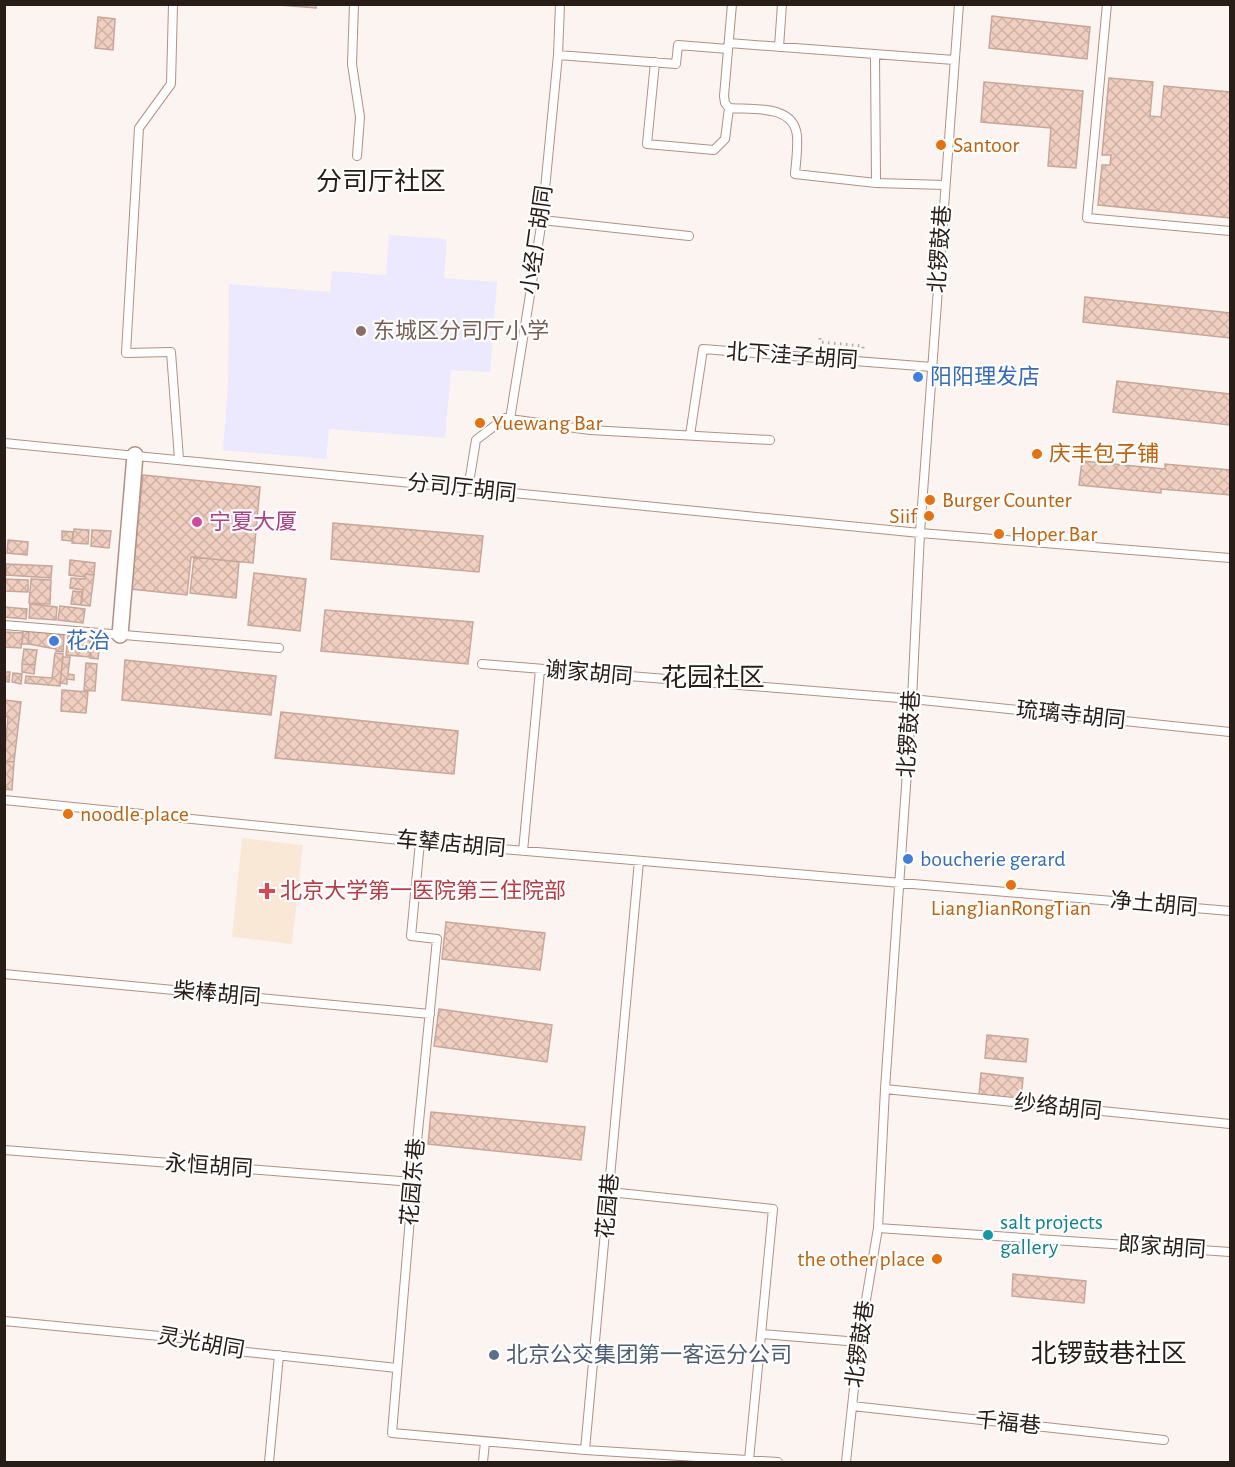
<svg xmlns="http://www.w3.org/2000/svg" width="1235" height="1467" viewBox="0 0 1235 1467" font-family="'Alegreya Sans','Noto Sans SC',sans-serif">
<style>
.education{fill:#ece8fe}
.medical{fill:#fae8d7}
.building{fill:url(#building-cross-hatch);stroke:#c7a79a;stroke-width:1.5}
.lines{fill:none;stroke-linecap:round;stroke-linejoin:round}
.service-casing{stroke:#b09184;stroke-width:10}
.minor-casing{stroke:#b09184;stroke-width:18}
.path{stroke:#b2aaa6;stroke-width:3;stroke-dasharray:1.5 4.5;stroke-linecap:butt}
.service{stroke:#fff;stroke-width:8}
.minor{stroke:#fff;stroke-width:15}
.food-dot{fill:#e8710a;stroke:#fff;stroke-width:2}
.education-dot{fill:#8d6e63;stroke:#fff;stroke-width:2}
.shop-dot{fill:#3f7fe0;stroke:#fff;stroke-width:2}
.hotel-dot{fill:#d1479c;stroke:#fff;stroke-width:2}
.health-dot{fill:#e0444e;stroke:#fff;stroke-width:2}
.culture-dot{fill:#0f9aa8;stroke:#fff;stroke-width:2}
.service-dot{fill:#5c6f8a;stroke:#fff;stroke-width:2}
.labels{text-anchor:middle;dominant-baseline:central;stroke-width:4.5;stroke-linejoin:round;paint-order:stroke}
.food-label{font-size:22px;fill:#c56008;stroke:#fff;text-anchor:start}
.street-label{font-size:22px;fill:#291d18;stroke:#fff}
.education-label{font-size:22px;fill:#785e54;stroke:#fff;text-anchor:start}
.shop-label{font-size:22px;fill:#366cbe;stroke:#fff;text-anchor:start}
.hotel-label{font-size:22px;fill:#b23c85;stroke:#fff;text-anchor:start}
.health-label{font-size:22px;fill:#be3a42;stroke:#fff;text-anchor:start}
.culture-label{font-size:22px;fill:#0d838f;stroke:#fff;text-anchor:start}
.service-label{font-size:22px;fill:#4e5e75;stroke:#fff;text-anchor:start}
.quarter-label{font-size:26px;fill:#291d18;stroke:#fff}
</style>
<defs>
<pattern id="building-cross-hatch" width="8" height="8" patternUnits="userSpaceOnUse" patternTransform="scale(1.5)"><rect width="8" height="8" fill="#f0cfc1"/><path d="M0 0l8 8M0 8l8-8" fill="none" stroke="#ceb1a5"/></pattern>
</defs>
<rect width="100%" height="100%" fill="#fbf4f1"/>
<path class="education" d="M389,235l58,4 -3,39 53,4 -7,90 -39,-2 -6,68 -116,-9 -3,30 -103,-9 5,-64 1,-102 101,8 2,-21 54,4z"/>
<path class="medical" d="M242,838l61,7 -11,99 -60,-7z"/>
<path class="building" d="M266,4h50v4z
M992,16l98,11 -3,32 -98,-11z
M98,17l17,2 -2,31 -18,-2z
M1109,78l44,4 -3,34 11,1 3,-31 66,6v126l-132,-13 4,-40h8l1,-10h-9z
M984,82l99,9 -7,77 -28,-2 3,-38 -70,-6z
M1085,297l145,16v25l-147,-16z
M1117,381l113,13v31l-117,-13z
M1082,461l83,8v-5l65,6v25l-69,-6v4l-82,-8z
M143,475l117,12 -7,76 -62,-6 -4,38 -56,-6z
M333,523l150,13 -4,36 -148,-13z
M74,529l15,1 -1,14 -16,-1z
M92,530l19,1 -2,17 -18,-2z
M62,531l11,1 -1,9 -10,-1z
M8,540l20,2 -1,13 -20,-2z
M194,557l45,5 -3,36 -46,-5z
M70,560l25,3 -1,12 -9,-1v3l-16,-2z
M6,564l46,2 -1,12 -45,-3z
M254,573l52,6 -6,52 -52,-6z
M85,574l9,1 -4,31 -9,-1 2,-15 -13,-2 1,-10 14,1z
M4,579l24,1v12l-24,-1z
M31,579l20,1 -1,24 -21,-1z
M73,591l9,1 -1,13 -10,-1z
M30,604l27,3 -1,13 -27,-2z
M60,606l25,3 -2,14 -25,-3z
M4,607l23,2 -1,10 -22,-2z
M325,610l148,12 -5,42 -147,-13z
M23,631l6,1 -1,12h-6z
M29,631l28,3 -1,15 -28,-5z
M4,632l19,1 -2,15 -17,-1z
M57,634l7,1 -1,17 -7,-1z
M68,636l23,2 -1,19 -24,-2z
M91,638l9,1 -2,20 -8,-1z
M24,649l13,1 -2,15 -13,-1z
M55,653l8,1 -3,32 -35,-3 1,-7 26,2z
M63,657h7l-2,17 6,1v5l-7,-1v5l-7,-1z
M125,660l151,16 -5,39 -149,-15z
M86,663l11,1 -2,27 -11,-1z
M22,664l13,1 -1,9 -12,-2z
M4,672h6l-1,10 -5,-1z
M13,673l9,1 -1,10 -9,-2z
M62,690l26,2 -2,21 -25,-2z
M4,700l17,2 -7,60 -10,-1 4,-44 -4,-1z
M281,712l177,19 -4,43 -179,-16z
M4,761l10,1 -2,28 -8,-1z
M446,922l99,11 -5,37 -98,-11z
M439,1009l113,16 -5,37 -113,-16z
M987,1035l41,4 -2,23 -41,-4z
M981,1073l42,5 -2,22 -42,-5z
M431,1112l154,15 -4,33 -153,-16z
M1013,1274l73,7 -2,22 -72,-7z"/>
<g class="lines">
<defs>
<path id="service" d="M173,4l-2,80 -32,44 -13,225 45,-1 8,107
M354,4l-2,60 8,53 -3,39
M732,4l-8,92 1,7 4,5c24,2 65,-4 68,28 1,12 -1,26 -2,38l81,9
M1107,4l-20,214 143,13
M729,43l225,17
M779,47l3,-43
M875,54l1,129 69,2
M558,55l118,9 2,-19 50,4
M655,62l-8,82 67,6 11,-11 4,-31
M542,220l147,16
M510,419l80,11 180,10
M690,435l13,-86 229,18
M4,443l916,90 310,25
M468,489l8,-49 29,-22 5,1 32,-199 16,-165 2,-51
M4,625l275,23
M482,664l430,35 318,33
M4,800l416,42 810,69
M420,842l-9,94 26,3 -24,243 -21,251 193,17 54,-589
M523,851l17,-181
M4,974l426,40
M885,1089l345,35
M4,1150l409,32
M609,1192l164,17 -24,251
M878,1228l352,24
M4,1321l197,19 9,8 187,20
M762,1334l97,8
M852,1406l312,34
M585,1450l193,12
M269,1462l10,-107
M483,1462l2,-20
M846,1462l13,-120 19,-114 7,-139 27,-390 8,-166 39,-529"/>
<path id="minor" d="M120,635l15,-180"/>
</defs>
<use href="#service" class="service-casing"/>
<use href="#minor" class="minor-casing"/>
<path class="path" d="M820,338v4l43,4v4"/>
<use href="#service" class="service"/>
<use href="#minor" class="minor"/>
</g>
<g class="food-dot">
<circle cx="941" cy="145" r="6"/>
<circle cx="480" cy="423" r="6"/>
<circle cx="1037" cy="454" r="6"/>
<circle cx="930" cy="500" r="6"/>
<circle cx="929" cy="516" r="6"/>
<circle cx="999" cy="534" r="6"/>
<circle cx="68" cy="814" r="6"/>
<circle cx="1011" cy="885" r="6"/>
<circle cx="937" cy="1259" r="6"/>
</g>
<circle class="education-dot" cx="361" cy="331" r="6"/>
<g class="shop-dot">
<circle cx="918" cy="377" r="6"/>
<circle cx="54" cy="641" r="6"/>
<circle cx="908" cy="859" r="6"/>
</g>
<circle class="hotel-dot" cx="197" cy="522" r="6"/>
<path class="health-dot" d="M264 882h6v6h6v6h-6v6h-6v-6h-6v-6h6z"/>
<circle class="culture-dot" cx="988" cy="1235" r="6"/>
<circle class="service-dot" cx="494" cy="1355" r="6"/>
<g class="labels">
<g class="food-label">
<text x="953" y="145">Santoor</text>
<text x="492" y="423">Yuewang Bar</text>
<text x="1049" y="454">庆丰包子铺</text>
<text x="942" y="500">Burger Counter</text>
<text x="917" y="516" text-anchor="end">Siif</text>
<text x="1011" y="534">Hoper Bar</text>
<text x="80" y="814">noodle place</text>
<text x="1011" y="908" text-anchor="middle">LiangJianRongTian</text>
<text x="925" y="1259" text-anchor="end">the other place</text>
</g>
<g class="street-label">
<text transform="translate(537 240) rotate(-82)">小经厂胡同</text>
<text transform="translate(940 249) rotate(-86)">北锣鼓巷</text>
<text transform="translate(792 356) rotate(4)">北下洼子胡同</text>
<text transform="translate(462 488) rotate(6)">分司厅胡同</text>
<text transform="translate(589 673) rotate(5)">谢家胡同</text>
<text transform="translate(1071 715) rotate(6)">琉璃寺胡同</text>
<text transform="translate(909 734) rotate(-86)">北锣鼓巷</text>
<text transform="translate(451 844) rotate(5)">车辇店胡同</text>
<text transform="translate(1154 904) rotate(5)">净土胡同</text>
<text transform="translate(217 994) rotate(5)">柴棒胡同</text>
<text transform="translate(1058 1107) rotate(6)">纱络胡同</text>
<text transform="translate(209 1166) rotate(4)">永恒胡同</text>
<text transform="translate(413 1182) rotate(-85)">花园东巷</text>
<text transform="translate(608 1206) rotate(-85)">花园巷</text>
<text transform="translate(1162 1247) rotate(4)">郎家胡同</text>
<text transform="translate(201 1343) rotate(10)">灵光胡同</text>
<text transform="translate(860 1344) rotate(-82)">北锣鼓巷</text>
<text transform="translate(1008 1423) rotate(6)">千福巷</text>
</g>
<g class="education-label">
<text x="373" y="331">东城区分司厅小学</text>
</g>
<g class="shop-label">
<text x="930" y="377">阳阳理发店</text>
<text x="66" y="641">花治</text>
<text x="920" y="859">boucherie gerard</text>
</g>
<g class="hotel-label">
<text x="209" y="522">宁夏大厦</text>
</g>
<g class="health-label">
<text x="280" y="891">北京大学第一医院第三住院部</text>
</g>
<g class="culture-label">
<text x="1000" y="1222">salt projects<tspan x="1000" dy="25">gallery</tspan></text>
</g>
<g class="service-label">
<text x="506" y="1355">北京公交集团第一客运分公司</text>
</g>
<g class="quarter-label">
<text x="381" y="182">分司厅社区</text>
<text x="713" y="678">花园社区</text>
<text x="1109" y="1354">北锣鼓巷社区</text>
</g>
</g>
<rect width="1235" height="1467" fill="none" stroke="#291d18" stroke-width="12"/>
</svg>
